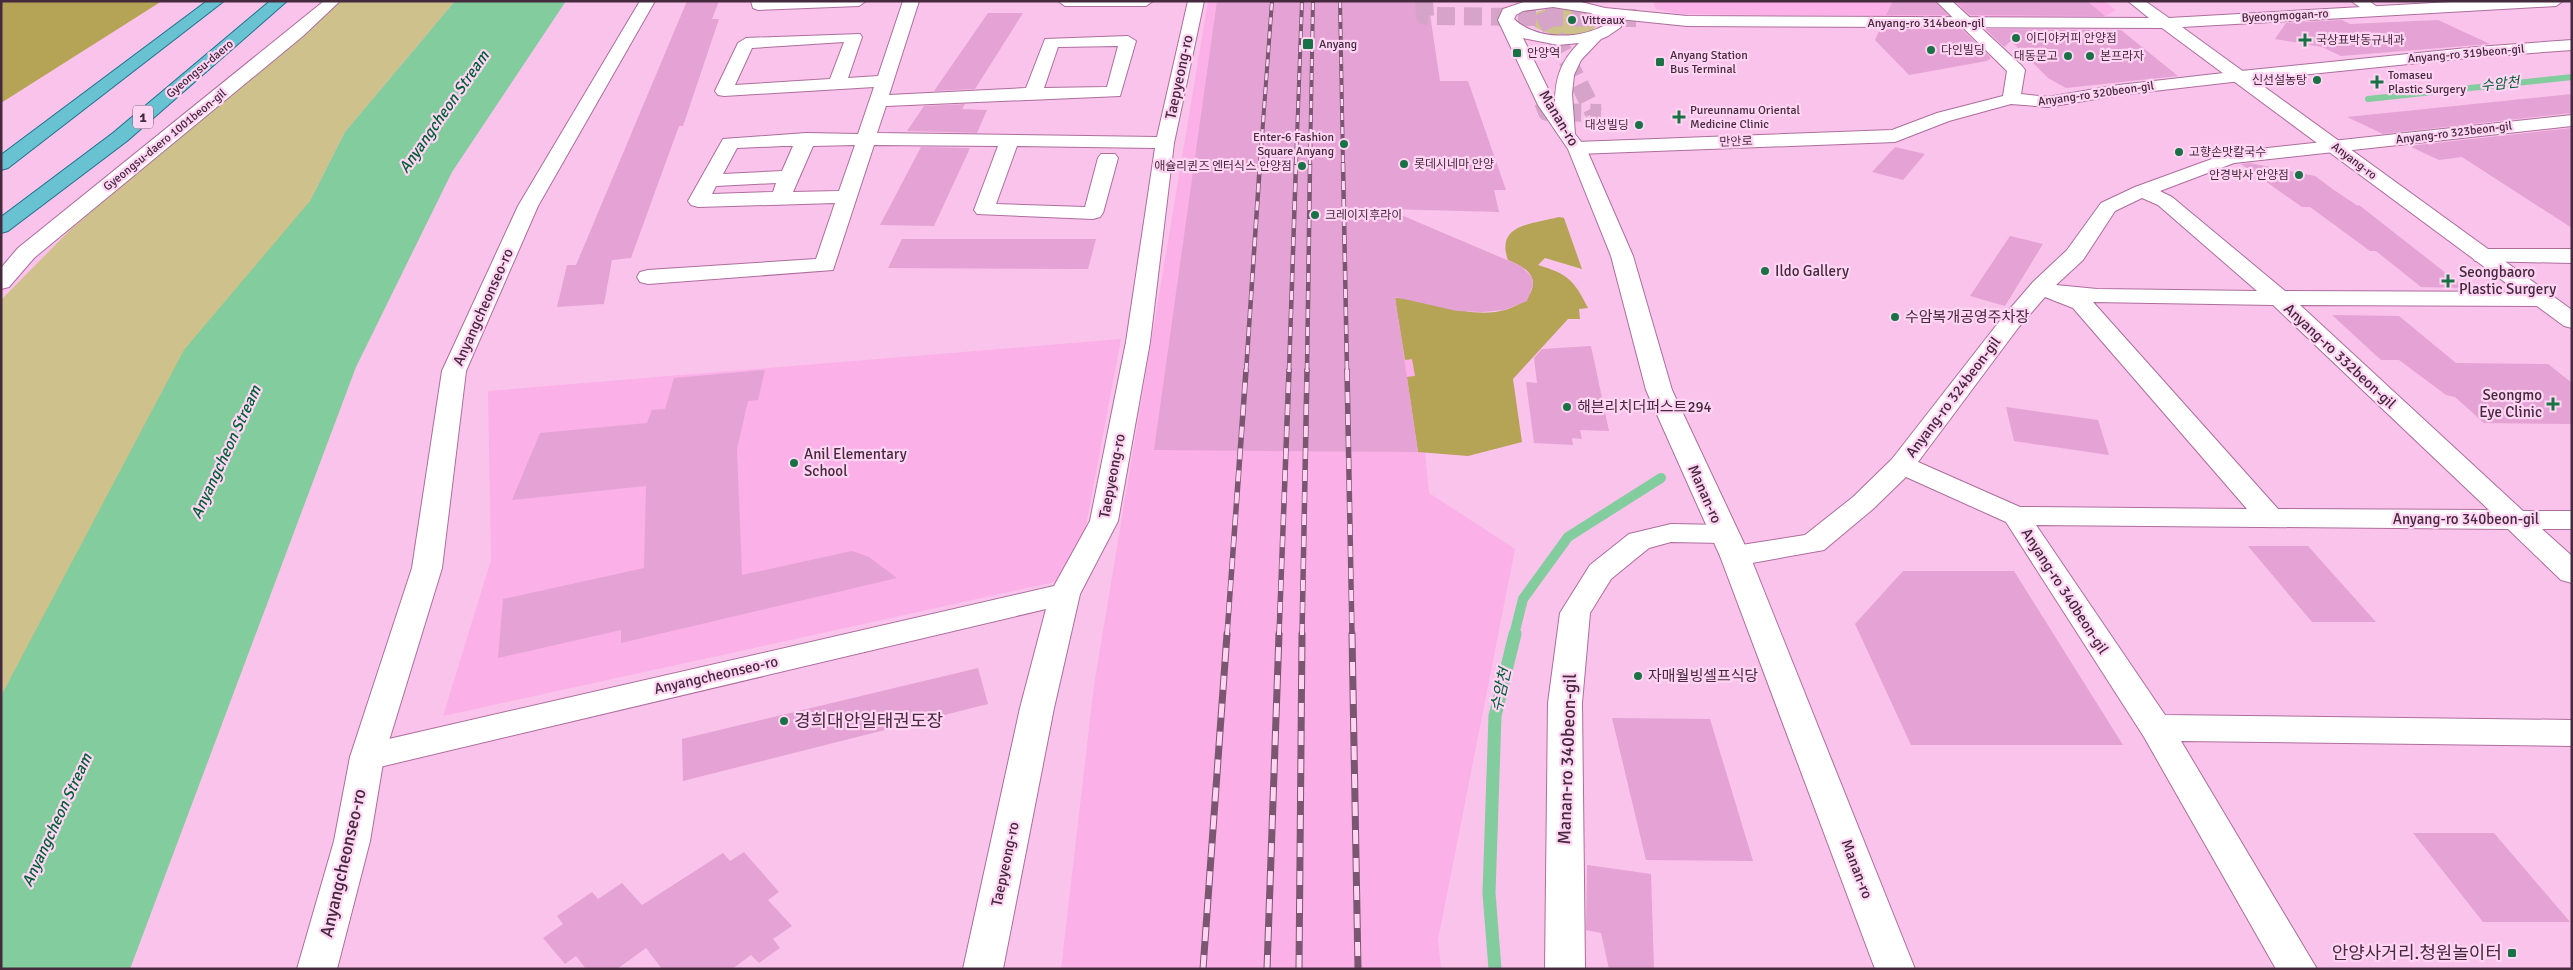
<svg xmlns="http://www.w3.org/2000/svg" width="2573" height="970" viewBox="0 0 2573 970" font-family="Signika,'Noto Sans KR',sans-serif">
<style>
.built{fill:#fbb0e8}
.green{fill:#cec18b}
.forest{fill:#b5a356}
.water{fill:#82cc9e}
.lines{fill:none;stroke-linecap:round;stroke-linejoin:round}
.stream-far2{stroke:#82cc9e;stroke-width:6}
.stream-far1{stroke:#82cc9e;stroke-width:10}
.stream{stroke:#82cc9e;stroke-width:13}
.building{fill:#e5a2d4}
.street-tunnel{stroke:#d6a4c8;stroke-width:18;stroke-dasharray:18 9;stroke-linecap:butt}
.street-casing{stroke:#ad6e9d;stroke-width:2}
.secondary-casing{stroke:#ad6e9d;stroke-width:2}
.primary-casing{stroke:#1b728b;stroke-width:2}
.street{fill:#fff;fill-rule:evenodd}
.secondary{fill:#fff;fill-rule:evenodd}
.primary{fill:#68c2d2;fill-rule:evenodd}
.rail-far3-casing{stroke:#7a5771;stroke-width:4}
.rail-far2-casing{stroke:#7a5771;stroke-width:4.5}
.rail-far1-casing{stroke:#7a5771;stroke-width:5.5}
.rail-casing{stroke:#7a5771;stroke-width:7}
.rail-far3{stroke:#ffd5f3;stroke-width:2.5;stroke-dasharray:7;stroke-linecap:butt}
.rail-far2{stroke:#ffd5f3;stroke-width:3;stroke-dasharray:9;stroke-linecap:butt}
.rail-far1{stroke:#ffd5f3;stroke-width:4;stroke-dasharray:11;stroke-linecap:butt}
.rail{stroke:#ffd5f3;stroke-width:5;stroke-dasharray:14;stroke-linecap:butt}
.poi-dot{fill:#197245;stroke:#ffd5f3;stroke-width:2}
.labels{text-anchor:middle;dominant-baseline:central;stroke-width:4.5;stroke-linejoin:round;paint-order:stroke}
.far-street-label{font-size:12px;fill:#452a3e;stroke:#ffd5f3}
.far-poi-label{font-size:12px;fill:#452a3e;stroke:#ffd5f3;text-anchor:start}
.far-water-label{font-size:14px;font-style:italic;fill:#016036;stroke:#ffd5f3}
.shield{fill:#ffd5f3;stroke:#7d5d74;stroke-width:1}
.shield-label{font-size:14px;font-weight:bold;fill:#452a3e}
.street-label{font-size:15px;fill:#452a3e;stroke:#ffd5f3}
.poi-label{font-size:15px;fill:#452a3e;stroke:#ffd5f3;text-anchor:start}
.water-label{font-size:16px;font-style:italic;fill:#016036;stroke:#ffd5f3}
.near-poi-label{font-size:18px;fill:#452a3e;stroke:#ffd5f3;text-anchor:start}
.near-street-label{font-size:18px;fill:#452a3e;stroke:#ffd5f3}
</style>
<rect width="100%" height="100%" fill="#fac3eb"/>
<path class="built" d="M1208,1h161l36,244 24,248 86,56 -77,391 3,29h-380l33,-284z
M1652,1h452l12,9 -14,8 -421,-4 -25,-5z
M1121,339l-37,197 -20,44 -621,136 48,-156 -3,-169z"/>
<path class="green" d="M340,1h115l-110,131 -35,69 -309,495v-396l70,-71z
M1560,8l21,5 15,9v4c-11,18 -56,10 -68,-5 7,-12 19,-12 32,-13z"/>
<path class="forest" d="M1,1h161l-161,102z
M1559,217l5,1 18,51 -37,-11 -7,7c30,9 36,15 50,43l-9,1 1,10h-12l-55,60 9,63 -54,14 -50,-4 -11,-75 8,-1 -3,-17 -7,1 -10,-62c41,1 93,32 131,1 5,-5 9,-14 6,-21 -3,-9 -15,-14 -24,-18 -13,-36 25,-36 51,-43z"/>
<path class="water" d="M455,1h111l-114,171 -96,195 -226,602h-129v-273l183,-346 126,-149 35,-69z"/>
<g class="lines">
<path class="stream-far2" d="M2368,99l204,-22"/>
<path class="stream-far1" d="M1514,635l9,-36 45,-62 93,-59"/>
<path class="stream" d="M1495,969l-6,-76 6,-177 20,-82"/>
</g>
<path class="building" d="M687,1h32l-7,18h7l-36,107h-4l-48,132 -19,2 -8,44 -47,3 10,-42h9z
M1217,1h211l12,80h28l38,109h-12l5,22 -112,-3 134,57 11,11 1,8 -6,16 -23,9 -22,2 -25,-1 -62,-14 23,155 -264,-2z
M1893,1h41l14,14h-62z
M1955,1h132l18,15 -135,-1z
M988,13h35l-48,76 -41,2z
M2342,20l8,4 88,-4 52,24 -149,12 -19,-9 -47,-8 11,-16z
M1880,29h82l29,29 -4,3 -78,14 -34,-35z
M1985,29l136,1 57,46 -112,12 -18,-10 -37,-37 -7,6z
M2572,94v19l-189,21 -36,-17z
M965,104l-3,5 25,1 -10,23 -70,-2 17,-25z
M2572,128v100l-110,-71 -23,3 -30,-14z
M921,147l49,1 -36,78 -54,-1z
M1895,147l30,7 -22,26 -31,-8z
M2250,163l65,13 19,14 24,16 1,-1 106,83 -44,-1 -45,-36h-6l-60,-44h-8l-61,-43z
M2010,236l33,8 -38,62 -35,-10z
M902,239h194l-8,30 -200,-1z
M2332,315l67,1 57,47 92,1 24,19v41l-88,-1 -29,-26 -9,-2 -47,-35h-18z
M1591,346l18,85 -29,-1 2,9 -10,-1 1,7 -39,-2 -8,-61 11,1 -3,-25 8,-9z
M765,370l-7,30 -10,1 -11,48 5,126 110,-24 17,6 28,21 -276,65v-13l-123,28 5,-59 141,-31 2,-82 -134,14 28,-67 107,-10 5,-13 13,-1 9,-31z
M2006,407l92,13 11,35 -95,-14z
M2248,546h60l68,76h-64z
M1903,571h111l109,174h-212l-56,-121z
M978,668l10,36 -305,77 -1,-42z
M1612,718l98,1 43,142 -107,-1z
M2413,833h81l76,89h-87z
M744,852l35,40 -11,8 24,26 -19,13 7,9 -21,15 -8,-8 -19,14h-70l-16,-21 -29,21h-31l-10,-13 -11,8 -22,-26 20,-14 -6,-8 35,-24 6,7 24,-16 20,22 81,-52 7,8z
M1587,865l64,9 3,95h-45l-8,-36 -15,-3z"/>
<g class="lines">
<path class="street-tunnel" d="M1424,1l1,15 211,2
M1543,12l51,101
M1543,102l4,10 54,1"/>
<defs>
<path id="street" d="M324,1h16l-37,35 -269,222 -25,29 -8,2v-21l17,-20z
M751,1h115l-7,5 -101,4 -5,-2z
M903,1h16l-30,94 137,-7 19,-49 83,-3 8,5 -16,55 -234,10 -9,27 280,4 31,-136h16l-30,142 -24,199 -32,179 -38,73 -26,114 -51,261h-40l57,-261 26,-99 -679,161 -12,-4 -5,-9 5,-9 12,-4 687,-158 36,-65 36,-179 29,-194 -138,-2 -21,58 89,3 13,-49 3,-4h14l3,4 -15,55 -3,4 -7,2 -116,-5 -3,-4 24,-64 -124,-1 -41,125 -185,14 -8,-2 -3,-5 3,-5 8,-2 168,-11 19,-56 -137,4 -7,-2 -3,-4 35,-62 83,-6 52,1 16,-47 -150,9 -6,-1 -3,-4 23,-48 8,-5 114,-4 2,3 -14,41 30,-2zM844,42l-14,37 -95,6 17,-37zM1118,46l-11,41 -63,1 14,-41zM855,145l-16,46 -46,1 20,-46zM784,146h9l-11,25 -59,3 14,-26zM776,183l-3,9 -61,2 4,-8z
M1058,1h95l-7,5h-81z
M1936,1h16l70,65 3,4 -4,24 27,3 71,-12 122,-14 236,-24 95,-7v10l-95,7 -236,24 -122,14 -71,12 -37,-3 -62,17 -54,21 -318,12 -7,-2 -2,-4 2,-4 7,-2 315,-12 45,-17 66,-17 4,-25z
M2351,1h18l14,10 -3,3h-10z
M2572,115v11l-338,37 -74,28 12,6 113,94 257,1 8,2 3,5 -3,5 -8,2 -242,-1 223,206h49v18h-30l30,27v27l-11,-3 -53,-51 -472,-4 129,190 407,5v26l-391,-5 136,228h-41l-132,-232 -138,-215 -100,-45 -33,32 -49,41 -89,16 -10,-3 -5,-7 5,-7 10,-3 70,-11 48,-38 39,-38 110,-141 31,-36 34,-32 34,-47 34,-16 96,-35zM2142,198l16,7 99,86 -160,-2 -41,-4 27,-25 32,-49zM2045,297l28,11 174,201 -227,-2 -102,-45 100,-134zM2093,302l180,3 216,205 -211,-1z
M2483,249h89v14l-97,-2 -3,-5 3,-5z
M1671,524l52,1 10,2 4,7 -4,7 -10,2 -52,-1 -22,6 -38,31 -21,34 -8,90 3,266h-40l3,-266 12,-90 30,-48 39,-31z"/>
<path id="secondary" d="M640,1h15l-117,205 -72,165 -24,197 -58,189 -14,84 -33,128h-40l37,-128 16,-84 62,-189 30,-197 76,-165z
M1527,1h50l28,7 82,8 462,2 -21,-17h17l24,17 300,-17h94l-7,5 -374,21 390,283v18l-8,-2 -402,-298 -475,-2 -68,-7 2,8 -13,9 -7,3 -20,21 -7,15 -2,19 3,40 11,14 47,108 39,134 78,166 165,413h-40l-155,-413 -74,-166 -35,-134 -43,-107 -30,-44 -40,-85 5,-11zM1553,7l38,6 13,9 1,3c-26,15 -69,15 -91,-6l2,-4 7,-4zM1523,38l35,7 21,-2c-18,18 -24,35 -24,60z"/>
<path id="primary" d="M207,1h17l-216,167 -7,2v-15z
M270,1h17l-160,140 -119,90 -7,2v-16l112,-84z"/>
</defs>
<use href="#street" class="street-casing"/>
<use href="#secondary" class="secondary-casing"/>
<use href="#primary" class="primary-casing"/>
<use href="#street" class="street"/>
<use href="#secondary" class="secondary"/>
<use href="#primary" class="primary"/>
<defs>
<path id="rail-far3" d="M1340,1l3,163
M1260,164l12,-163
M1296,164l6,-163
M1310,164l3,-163"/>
<path id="rail-far2" d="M1343,163l4,209
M1246,372l14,-209
M1289,372l7,-209
M1307,372l3,-209"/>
<path id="rail-far1" d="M1347,370l5,265
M1227,635l19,-265
M1279,635l10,-265
M1302,635l5,-265"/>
<path id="rail" d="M1352,634l6,335
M1203,969l24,-335
M1267,969l12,-335
M1299,969l3,-335"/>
</defs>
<use href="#rail-far3" class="rail-far3-casing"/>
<use href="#rail-far2" class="rail-far2-casing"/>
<use href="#rail-far1" class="rail-far1-casing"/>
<use href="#rail" class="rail-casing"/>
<use href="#rail-far3" class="rail-far3"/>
<use href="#rail-far2" class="rail-far2"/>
<use href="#rail-far1" class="rail-far1"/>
<use href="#rail" class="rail"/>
</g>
<g class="poi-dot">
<circle cx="1572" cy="20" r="5"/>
<circle cx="2016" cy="38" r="5"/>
<path d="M2302.5 32.5h5v5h5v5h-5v5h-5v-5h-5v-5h5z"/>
<rect x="1302" y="38" width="12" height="12" rx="2.5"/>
<circle cx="1931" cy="50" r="5"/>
<rect x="1512" y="48" width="10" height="10" rx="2.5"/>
<circle cx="2068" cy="56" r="5"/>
<circle cx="2090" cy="56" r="5"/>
<rect x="1655" y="57" width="10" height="10" rx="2.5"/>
<circle cx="2317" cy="80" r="5"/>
<path d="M2374.5 74.5h5v5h5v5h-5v5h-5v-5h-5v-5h5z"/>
<path d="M1676.5 109.5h5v5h5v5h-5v5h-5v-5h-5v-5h5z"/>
<circle cx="1639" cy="125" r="5"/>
<circle cx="1344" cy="144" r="5"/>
<circle cx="2179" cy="152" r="5"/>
<circle cx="1404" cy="164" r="5"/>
<circle cx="1302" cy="166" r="5"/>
<circle cx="2299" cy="175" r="5"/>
<circle cx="1315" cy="215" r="5"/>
<circle cx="1765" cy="271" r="5"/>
<path d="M2445.5 273.5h5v5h5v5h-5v5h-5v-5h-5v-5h5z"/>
<circle cx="1895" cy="317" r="5"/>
<path d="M2550.5 396.5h5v5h5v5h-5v5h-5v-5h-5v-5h5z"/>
<circle cx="1567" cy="407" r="5"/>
<circle cx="794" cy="463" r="5"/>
<circle cx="1638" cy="676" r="5"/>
<circle cx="784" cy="721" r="5"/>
<rect x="2507" y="948" width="10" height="10" rx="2.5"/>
</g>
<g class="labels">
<g class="far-street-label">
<text transform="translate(2285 16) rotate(-3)">Byeongmogan-ro</text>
<text x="1926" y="23">Anyang-ro 314beon-gil</text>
<text transform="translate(2466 54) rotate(-5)">Anyang-ro 319beon-gil</text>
<text transform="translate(200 69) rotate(-40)">Gyeongsu-daero</text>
<text transform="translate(2096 94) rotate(-8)">Anyang-ro 320beon-gil</text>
<text transform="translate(2454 133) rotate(-7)">Anyang-ro 323beon-gil</text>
<text transform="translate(165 140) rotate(-39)">Gyeongsu-daero 1001beon-gil</text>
<text transform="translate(1736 142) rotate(-2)">만안로</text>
<text transform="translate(2354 161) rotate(37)">Anyang-ro</text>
</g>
<g class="far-poi-label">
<text x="1582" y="20">Vitteaux</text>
<text x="2026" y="38">이디야커피 안양점</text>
<text x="2316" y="40">국상표박동규내과</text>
<text x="1319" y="44">Anyang</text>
<text x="1941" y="50">다인빌딩</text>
<text x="1527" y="53">안양역</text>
<text x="1670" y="55">Anyang Station<tspan x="1670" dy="14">Bus Terminal</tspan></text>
<text x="2058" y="56" text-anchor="end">대동문고</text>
<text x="2100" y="56">본프라자</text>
<text x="2388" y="75">Tomaseu<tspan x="2388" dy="14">Plastic Surgery</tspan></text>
<text x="2307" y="80" text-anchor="end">신선설농탕</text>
<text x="1690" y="110">Pureunnamu Oriental<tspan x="1690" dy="14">Medicine Clinic</tspan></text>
<text x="1629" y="125" text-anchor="end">대성빌딩</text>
<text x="1334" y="137" text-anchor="end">Enter-6 Fashion<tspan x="1334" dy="14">Square Anyang</tspan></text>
<text x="2189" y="152">고향손맛칼국수</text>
<text x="1414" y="164">롯데시네마 안양</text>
<text x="1292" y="166" text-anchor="end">애슐리퀸즈 엔터식스 안양점</text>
<text x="2289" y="175" text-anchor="end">안경박사 안양점</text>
<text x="1325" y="215">크레이지후라이</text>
</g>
<g class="far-water-label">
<text transform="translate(2500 84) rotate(-6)">수암천</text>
</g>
<rect class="shield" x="133" y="105.5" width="20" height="23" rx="4"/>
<g class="shield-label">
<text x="143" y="117">1</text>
</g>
<g class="street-label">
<text transform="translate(1179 77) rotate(-78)">Taepyeong-ro</text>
<text transform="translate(1559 118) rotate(59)">Manan-ro</text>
<text transform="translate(483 307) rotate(-66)">Anyangcheonseo-ro</text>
<text transform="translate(2340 356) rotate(43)">Anyang-ro 332beon-gil</text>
<text transform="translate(1953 397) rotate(-53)">Anyang-ro 324beon-gil</text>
<text transform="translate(1112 476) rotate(-79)">Taepyeong-ro</text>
<text transform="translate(1705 494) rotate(66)">Manan-ro</text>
<text x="2466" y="519">Anyang-ro 340beon-gil</text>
<text transform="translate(2065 591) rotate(57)">Anyang-ro 340beon-gil</text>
<text transform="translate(716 675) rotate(-13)">Anyangcheonseo-ro</text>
<text transform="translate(1005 864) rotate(-78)">Taepyeong-ro</text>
<text transform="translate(1857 869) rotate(69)">Manan-ro</text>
</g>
<g class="poi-label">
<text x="1775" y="271">Ildo Gallery</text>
<text x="2459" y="272">Seongbaoro<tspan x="2459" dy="17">Plastic Surgery</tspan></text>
<text x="1905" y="317">수암복개공영주차장</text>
<text x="2542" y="395" text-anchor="end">Seongmo<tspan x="2542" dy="17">Eye Clinic</tspan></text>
<text x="1577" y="407">해븐리치더퍼스트294</text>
<text x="804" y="454">Anil Elementary<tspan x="804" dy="17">School</tspan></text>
<text x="1648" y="676">자매월빙셀프식당</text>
</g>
<g class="water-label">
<text transform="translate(444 112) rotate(-55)">Anyangcheon Stream</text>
<text transform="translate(226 452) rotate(-65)">Anyangcheon Stream</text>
<text transform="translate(1501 690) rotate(-77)">수암천</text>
<text transform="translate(57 820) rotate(-65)">Anyangcheon Stream</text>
</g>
<g class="near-poi-label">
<text x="794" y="721">경희대안일태권도장</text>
<text x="2502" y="953" text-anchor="end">안양사거리.청원놀이터</text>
</g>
<g class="near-street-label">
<text transform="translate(1567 759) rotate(-88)">Manan-ro 340beon-gil</text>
<text transform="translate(343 863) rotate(-77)">Anyangcheonseo-ro</text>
</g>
</g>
<rect width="2573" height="970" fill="none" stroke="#452a3e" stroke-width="5"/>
</svg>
